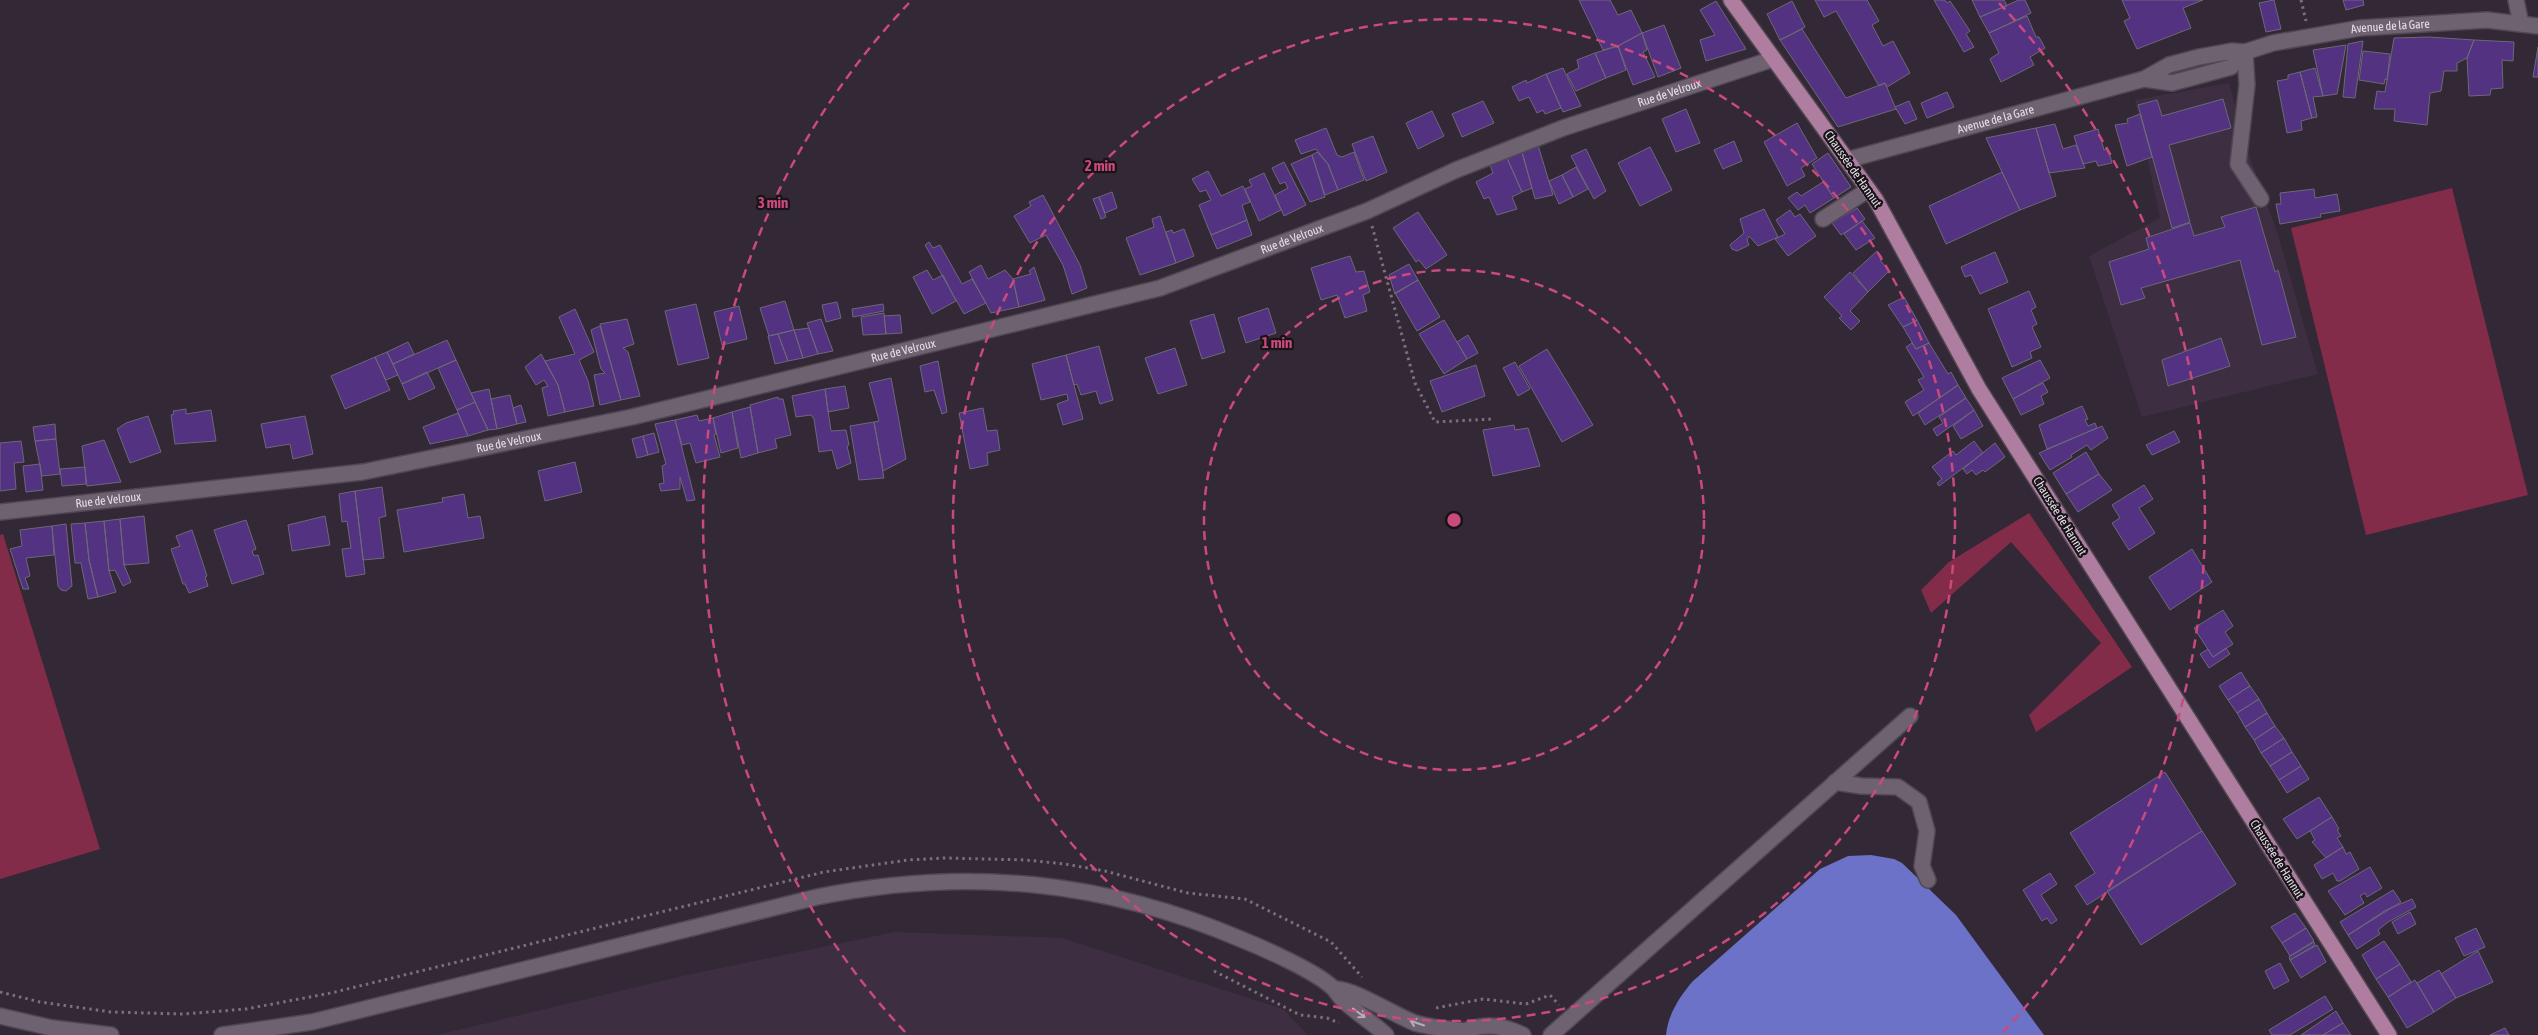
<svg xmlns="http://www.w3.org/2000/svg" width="2538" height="1035" viewBox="0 0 2538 1035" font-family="'Asap Condensed',sans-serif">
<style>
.built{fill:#3d2f41}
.green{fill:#832c49}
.water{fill:#6b72c7}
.building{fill:#523281;stroke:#6d6878}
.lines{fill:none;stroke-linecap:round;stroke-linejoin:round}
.minor-casing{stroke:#4f4751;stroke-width:18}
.major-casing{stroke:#4f4751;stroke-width:18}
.path{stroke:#7a707b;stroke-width:3;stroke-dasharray:2.5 4;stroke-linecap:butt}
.minor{stroke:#6e6271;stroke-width:15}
.major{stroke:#ae7d9f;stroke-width:15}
.oneway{stroke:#b6adb8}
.ring{fill:none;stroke:#cb4a7e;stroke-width:2.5;stroke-dasharray:9 6}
.labels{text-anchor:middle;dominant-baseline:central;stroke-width:4.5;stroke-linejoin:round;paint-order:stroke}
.street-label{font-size:12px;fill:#e6dfe7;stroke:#181319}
.centre{fill:#cb4a7e;stroke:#181319;stroke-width:2.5}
.ring-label{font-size:15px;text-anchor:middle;font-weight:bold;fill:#cb4a7e;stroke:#181319;stroke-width:4.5;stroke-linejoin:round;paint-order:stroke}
</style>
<rect width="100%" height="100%" fill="#332835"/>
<path class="built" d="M2229,83l19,69 29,80 41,142 -176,43 -53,-161 71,-38 -25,-118z
M895,932l167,6 221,71 25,26h-871l245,-59z"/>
<path class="green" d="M2452,188l76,307 -162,40 -75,-307z
M2029,513l103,154 -96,65 -7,-17 72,-72 -90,-101 -80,71 -10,-23 28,-28z
M3,534l97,315 -100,30v-344z"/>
<path class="water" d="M1871,855l23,4 8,4 54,52 88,120h-378c2,-21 14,-39 27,-54l127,-112 28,-13z"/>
<path class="building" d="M1579,0h31l8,15 13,-5 11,23 -24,13 -15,4z
M1815,0h52l12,21 -7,4 11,21 10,-5 17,32 -23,14 -2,-4 -6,3 -43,-75 -12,6z
M1934,0h11l2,3 3,-2 20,30 -4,3 8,13 -10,5z
M1972,0h32l3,6 -27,11z
M2019,0h6l6,13 -42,20 -9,-16z
M2122,0h81l-20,8 8,20 -54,21 -13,-28 6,-3z
M2274,0l7,29 -15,3 -7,-29z
M2343,0h20l1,5 -18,5z
M1716,1l30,48 -40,12 -6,-21 15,-5 -15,-25z
M1792,1l13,26 -25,13 -13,-26z
M2027,16l9,21h3l6,11 -15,9 4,8 -33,17 -11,-23 9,-6 -10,-20z
M1664,25l17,43 -23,9 -16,-44z
M1802,29l44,69 39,-15 11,26 -58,18 -58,-87z
M1642,33l5,17 -4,2 12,25 -22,8 -15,-39z
M2429,37l45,3 -7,18 -10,5v8h-13l-3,20 -11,2 -3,32 -33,-4 1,-12h-21l3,-18 8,1 9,-54z
M2474,40l40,2 -1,19 -11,-1 1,28 -12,1 -1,6 -21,1 -2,-38z
M2363,41l-8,57 -12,-1 5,-53z
M2346,45l-9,49 -14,2 -10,-46z
M1618,46l8,24 -20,8 -11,-25z
M2538,47v30h-5z
M2363,51l27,3 -3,26 -2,-1 -1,5 -25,-4z
M1595,53l11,25 -30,13 -9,-17 12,-6 -2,-8z
M1563,68l18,38 -18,6 -17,-38z
M2315,68l8,28 -10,1 4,20 -5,1 -12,-46z
M2300,72l12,46 -11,3 1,9 -15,3 -10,-52 11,-2v-4z
M1546,74l15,34 -16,6 -2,-4 -6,3 -8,-16 -10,4 -7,-14 14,-7 1,3z
M1947,92l7,15 -27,11 -6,-15z
M2223,99l8,29 -62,17 21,77 -18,6 -34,-123 19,-5 5,16z
M1483,101l11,22 -32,14 -10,-23z
M1909,101l8,18 -12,5 -10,-17z
M1686,109l14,34 -24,9 -14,-33z
M1432,111l12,25 -26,13 -12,-26z
M2140,114l12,43 -25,9 -12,-41 13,-2 -1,-4z
M1797,123l20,35 -16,10 4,8 -18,10 -23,-44z
M2055,124l8,25 13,-4 9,23 -36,5 -13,-45z
M1326,128l11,27 5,2 12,-5 10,28 -26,10 -10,-26 -12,-15 -15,5 -6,-14z
M2036,128l20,68 -36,14 -34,-72z
M2098,129l6,21 4,-1 4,14 -14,3 -2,-5 -13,3 -9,-28z
M1373,136l14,36 -21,9 -14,-37z
M1734,141l8,20 -19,8 -9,-19z
M1538,145l15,50 -18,4 -13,-47z
M1650,147l22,43 -32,16 -22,-43z
M1586,149l20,42 -12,8 -23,-43z
M1317,152l11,12 10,26 -13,5 -13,-40z
M1522,152l10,36 -10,4 -15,-34z
M1828,153l23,34 -17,11 -22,-34z
M1312,155l13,42 -15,5 -19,-38z
M1507,158l15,34 -10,5 5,12 -20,6 -8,-18 -5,2 -8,-17 17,-9 -3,-8z
M1284,162l22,43 -22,11 -9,-21 13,-7 -3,-6 -5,2 -8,-16z
M1576,167l12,22 -15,8 -11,-22z
M1208,171l13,25 22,-10 7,16 -8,3 5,15 -36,15 -12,-30 12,-5 -5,-10 -6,2 -8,-13z
M2002,172l18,38 -74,34 -17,-38z
M1264,173l17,37 -22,11 -14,-32 7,-3 -3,-6z
M1562,175l11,22 -14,7 -10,-23z
M1823,182l11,16 -24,15 -5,-8 -7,5 -10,-12 9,-6 4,4z
M2314,189l1,9 22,-4 3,17 -20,3 1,3 -41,7 -4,-20h5l-1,-11z
M1112,192l5,16 -12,5 -6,-16z
M1043,195l37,70 7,23 -15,6 -9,-29 -17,-30 -16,8 -16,-27 17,-10 -2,-4z
M1099,197l7,20 -5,2 -8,-20z
M2256,207l19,65 3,-2 18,67 -34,8 -22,-85 -99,28 4,10 -24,7 -12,-43 40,-13 -3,-11 44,-15 4,13 31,-9 -4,-10z
M1857,208l8,11 -24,16 -9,-12z
M1764,209l14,28 -20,9 -9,-10 -2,4 2,5 -12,6 -5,-2 -2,-4 14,-12 -4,-14z
M1790,210l5,7 5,-3 16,22 -28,20 -13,-17 10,-5 -9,-14z
M1418,212l29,43 -21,14 -7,-9 -3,2 -23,-34z
M1160,216l16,47 -36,12 -14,-37 28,-11 -2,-8z
M1247,220l5,15 -35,14 -6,-14z
M1862,221l13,17 -19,12 -12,-16z
M1184,229l10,27 -18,7 -10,-31 6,-2 1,3z
M929,242l4,6 7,-3 22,39 10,-5 14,24 -22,11 -39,-69z
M1877,251l5,6 -2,3 9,11 -21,21 -15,-19z
M1995,252l13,30 -28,12 -9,-19 -6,2 -4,-10z
M1350,256l6,16 8,-1 6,21 -7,3 4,16 -22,7 -8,-23 -16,5 -10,-32z
M1409,264l9,16 -23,14 -6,-19z
M981,265l7,14 17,-9 8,9 6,28 -28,6 -22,-41z
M1034,267l11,33 -26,7 -6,-28 18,-5 -2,-3z
M927,270l6,10 10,-5 13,26 -24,13 -19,-37z
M1850,272l18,20 -18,19 10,10 -9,9 -12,-12 3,-2 -18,-19z
M1418,280l22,37 -23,14 -22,-38z
M2029,291l7,16 -5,3 6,14 -5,3 9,20 -11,5 2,6 -20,9 -24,-58z
M1904,297l13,23 -14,7 -15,-22z
M785,301l9,29 -25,6 -9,-28z
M837,302l4,16 -15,4 -4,-17z
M696,304l13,54 -31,7 -13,-54z
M883,304l1,7 -31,6 -1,-8z
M739,306l8,33 -25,6 -8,-33z
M1268,308l8,25 -30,10 -8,-25z
M575,309l19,43 -15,8 9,21 6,25 -29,6 -7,-27 -13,-24 30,-7 -16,-37z
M884,313l2,21 -23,1 -2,-18z
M1214,314l11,38 -23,7 -12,-38z
M900,315l2,18 -16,1 -2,-18z
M627,319l7,25 -11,4 5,4 12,44 -19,4 -21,-76z
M821,319l12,32 -15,3 -11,-31z
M1444,320l23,39 -23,15 -25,-40z
M1917,320l12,23 -13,6 -13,-22z
M600,326l21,74 -21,5 -6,-30 11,-2 -4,-4 -10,-39z
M809,328l9,26 -15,4 -9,-28z
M794,330l9,28 -15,3 -10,-27z
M778,334l10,27 -13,3 -7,-28z
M1468,335l10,18 -11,6 -10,-17z
M2221,338l9,28 -62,20 -6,-26z
M447,340l9,20 -54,24 -9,-20z
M408,342l6,12 -21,10 -6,-12z
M1912,343l4,6 13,-6 19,31 3,-2 7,13 -45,31 -8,-14 19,-12 -6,-10 6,-3 -18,-30z
M1099,346l14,54 -13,4 -4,-13 -15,4 -4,-11 -3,1 -8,-30z
M1175,348l12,37 -29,9 -13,-36z
M1547,349l46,76 -31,17 -43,-76z
M387,352l11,23 -12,5 -11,-23z
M541,354l17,31 7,27 -17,4 -6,-28 6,-2 -4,-6 -8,5 -11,-18z
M1066,355l17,64 -20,6 -6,-21 11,-4 -1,-6 -26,6 -9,-36z
M375,357l15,33 -45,19 -14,-33z
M456,360l19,42 -18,8 -19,-42z
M2040,360l10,18 -37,21 -11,-21z
M938,361l9,51 -5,2 -8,-24 -9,2 -5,-26z
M1515,362l15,27 -12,7 -15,-28z
M1476,365l9,31 -43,16 -12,-31z
M427,372l8,16 -26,12 -7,-16z
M891,378l15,81 -23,12 -9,-49 5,-1 -10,-38z
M2043,383l5,9 -7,4 3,8 -23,11 -8,-16z
M1958,385l8,13 -41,27 -7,-12z
M845,386l4,22 -21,4 -3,-23z
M489,389l8,40 -9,1 -17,-37z
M825,389l6,42 15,-1 3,15 -2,1 4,17 -14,6 -5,-19 -13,2 -5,-33 -3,-4 -15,2 -4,-21z
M510,395l7,29 -20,5 -6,-30z
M778,397v2h5l8,36 -16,4 2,9 -19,5 -8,-48z
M1966,398l8,12 -37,26 -4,-7 10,-6 -4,-6z
M475,402l13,28 -20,6 -11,-26z
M521,405l5,17 -9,2 -4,-16z
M2082,406l6,13 -3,1 3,6 7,-3 2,5 -50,21 -8,-24z
M750,407l8,46 -17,5 -9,-46z
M983,408l4,23 10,-1 3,20 -13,3 1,12 -18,4 -11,-56z
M186,409v5l25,-4 5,31 -41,3 -4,-29 3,-1 -1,-3z
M1974,410l9,16 -22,13 -8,-13z
M732,412l6,36 -17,5 -8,-35z
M458,413l10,23 -38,8 -7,-17z
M697,415l2,6 14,-3 3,16 -2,1 6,22 -24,6 -6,-20 -8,2 -7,-25z
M148,416l13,36 -31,11 -13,-34 9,-6z
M305,416l8,38 -20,5 -3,-15 -24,4 -5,-24z
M675,420l20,80 -8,1 -7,-24v12l-19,2 -2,-7 5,-1 -2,-17 4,-2 -11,-40z
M874,422l10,56 -25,2 -9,-54z
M55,424l1,15 -21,2 -2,-14z
M1514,425l1,5 13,-2 12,38 -47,10 -10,-46z
M2102,426l6,12 -17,12 -4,-5 -16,10 1,2 -22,13 -11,-17z
M2174,431l6,11 -28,13 -6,-10z
M654,433l5,19 -11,3 -5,-19z
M643,436l5,19 -11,3 -5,-19z
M56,439l4,35 -18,2 -7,-35z
M104,440l17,42 -34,4 -5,-40z
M21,441l3,21 -10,1 2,26 -16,2v-48z
M1974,441l9,12 -44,33 -2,-3 5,-4 -10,-12 21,-16 3,4z
M1995,443l10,14 -20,15 -2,-2 -7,5 -4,-5 -5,4 -4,-5z
M2086,452l13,22 -33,20 -13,-21z
M575,462l7,30 -37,9 -7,-30z
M40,464l3,26 -17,2 -3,-26z
M85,467l1,17 -24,2 -2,-17z
M2099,474l13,16 -34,22 -12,-18z
M2144,485l9,14 -14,9 16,25 -26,17 -17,-27 8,-5 -8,-13z
M382,487l4,29 -7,2 5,40 -21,2 -8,-69z
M355,491l10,83 -19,3 -4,-28 9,-1 -4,-27 -5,1 -3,-28z
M464,494l4,24 12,-2 4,22 -80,14 -7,-42 46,-8 -1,-4z
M144,516l5,47 -25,2 -4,-46z
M325,516l5,29 -38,6 -4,-26z
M120,519l4,46 7,17 -8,4 -8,-16 -6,1 -5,-50z
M246,520l10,29 -4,2 2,5 4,-1 6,19 -32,10 -18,-54z
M104,521l5,50 7,21 -18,5 -9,-37 -4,-37z
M85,523l4,37 9,37 -10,2 -7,-36h-6l-4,-39z
M66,524l6,62 -6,5 -5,-1 -3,-4 -6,-60z
M52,526l2,29 -28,3 4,18 -5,2 4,11h-6l-13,-40 12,-3 -2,-16z
M192,530l15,46 -2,1 3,9 -19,7 -4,-9h-2l-12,-35 9,-3 -4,-10z
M2192,549l20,33 -42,28 -21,-33z
M2223,610l10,16 -8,6 8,12 -20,13 -19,-29z
M2226,648l4,6 -21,14 -9,-14 8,-5 5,8z
M2241,672l9,14 -22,14 -9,-14z
M2250,686l9,13 -22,14 -9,-13z
M2259,699l8,14 -22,14 -8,-14z
M2267,713l8,13 -21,14 -9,-13z
M2275,726l9,12 -23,15 -7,-13z
M2284,738l8,14 -22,14 -9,-13z
M2292,752l9,14 -22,14 -9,-14z
M2301,766l8,13 -22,14 -8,-13z
M2165,772l37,59 -115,74 -12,-19 20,-13 -25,-40z
M2319,797l13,20 -35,22 -14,-20z
M2332,817l7,12 -2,1 4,6 -4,2 6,9 -17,11 -14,-16 3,-2 -5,-9z
M2202,831l34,53 -95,61 -34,-54z
M2343,847l3,7 4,-2 9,17 -19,12h-3l-4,-8 -11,6 -8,-14z
M2370,867l12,21 -15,9 -2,-4 -5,3 4,7 -19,12 -17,-24z
M2050,873l7,11 -16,11 16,25 -6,4 -4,-6 -5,3 -19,-31z
M2393,890l8,12 -53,33 -8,-13z
M2412,899l4,8 -28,15 -10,8 2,4 -23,15 -9,-14 38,-25z
M2410,912l6,12 -18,10 -6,-12z
M2295,913l11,15 -24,15 -11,-16z
M2306,928l8,13 -24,15 -8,-13z
M2476,928l9,19 -21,9 -9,-18z
M2384,941l16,23 -24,15 -14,-24z
M2314,942l1,3 -25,15 -1,-3z
M2317,945l9,17 -25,16 -11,-18z
M2478,951l15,31 -37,16 -15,-24z
M2280,963l9,18 -15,8 -9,-18z
M2400,964l11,18 -23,15 -12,-18z
M2439,970l17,28 -22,14 -17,-29z
M2415,980l19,32 -27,16 -19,-31z
M2325,996l8,13 -43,26h-18l-3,-5z
M2336,1011l7,12 -20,12h-22z
M2343,1023l8,12h-28z
M2505,1028l4,7h-19z"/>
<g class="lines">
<defs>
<g id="minor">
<path d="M2516,0l5,24"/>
<path d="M2245,52l2,33 -9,79 23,35"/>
<path d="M2144,79l28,4 59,-16 14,-15"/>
<path id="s1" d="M1847,160l297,-81 25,-14 30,-8 33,-6 13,1 28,-9 87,-15 127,-8 51,6"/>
<path d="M1823,219l45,-29"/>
<path id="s2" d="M0,512l363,-40 269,-55 528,-129 207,-77 89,-41 107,-42 210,-69"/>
<path d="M1835,782l26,4 37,1 21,15 8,29 -5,35 6,14"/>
<path d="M1335,989c15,-2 61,27 80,34 17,5 33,6 50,8"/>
<path d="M0,1016l52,12 59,7"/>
<path d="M222,1035l90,-13 505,-125c149,-30 286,-17 426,43 22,9 74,32 90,48 4,4 7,10 12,14 13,12 28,21 41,33"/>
<path d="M1457,1035c22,-13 44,-11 66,0"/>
<path d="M1551,1035l359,-319"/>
</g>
<path id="major" d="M1731,0l145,200 103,189 410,646"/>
</defs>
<use href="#minor" class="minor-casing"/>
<use href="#major" class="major-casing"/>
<path class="path" d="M2301,0l5,21
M1372,226l43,157 20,39 58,-3
M1214,971l86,44 27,3 12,5
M0,992l40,10 71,10 72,2 63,-5 85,-16 493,-121 84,-12 37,-2 81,2 39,4 40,7 83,22 57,6 86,43 31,35
M1436,1008l47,-9 43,5 24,-9 9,10"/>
<use href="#minor" class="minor"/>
<use href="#major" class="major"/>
</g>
<defs><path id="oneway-shaft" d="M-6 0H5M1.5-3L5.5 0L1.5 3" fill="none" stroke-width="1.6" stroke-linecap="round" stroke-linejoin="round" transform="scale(1.25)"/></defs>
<g class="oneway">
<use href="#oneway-shaft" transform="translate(1359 1013) rotate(36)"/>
<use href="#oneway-shaft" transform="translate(1417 1023) rotate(-161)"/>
</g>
<g class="ring">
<circle cx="1454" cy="520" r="250"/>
<circle cx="1454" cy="520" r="501"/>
<path d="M905 1032A751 751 0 0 1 909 3M1999 3A751 751 0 0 1 2003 1032"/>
</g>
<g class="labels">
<g class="street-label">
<text stroke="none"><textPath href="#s1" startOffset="562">Avenue de la Gare</textPath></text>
<text stroke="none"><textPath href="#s2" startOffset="1729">Rue de Velroux</textPath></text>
<text stroke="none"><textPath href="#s1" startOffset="154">Avenue de la Gare</textPath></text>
<text transform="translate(1853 169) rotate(55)">Chaussée de Hannut</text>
<text stroke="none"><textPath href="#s2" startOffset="1324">Rue de Velroux</textPath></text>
<text stroke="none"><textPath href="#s2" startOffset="919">Rue de Velroux</textPath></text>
<text stroke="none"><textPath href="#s2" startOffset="514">Rue de Velroux</textPath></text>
<text stroke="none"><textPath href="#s2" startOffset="109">Rue de Velroux</textPath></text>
<text transform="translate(2060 516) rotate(58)">Chaussée de Hannut</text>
<text transform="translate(2277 859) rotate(58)">Chaussée de Hannut</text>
</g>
</g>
<circle cx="1454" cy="520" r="8" class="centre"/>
<g class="ring-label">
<text x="1100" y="171">2 min</text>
<text x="773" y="208">3 min</text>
<text x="1277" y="348">1 min</text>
</g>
</svg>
